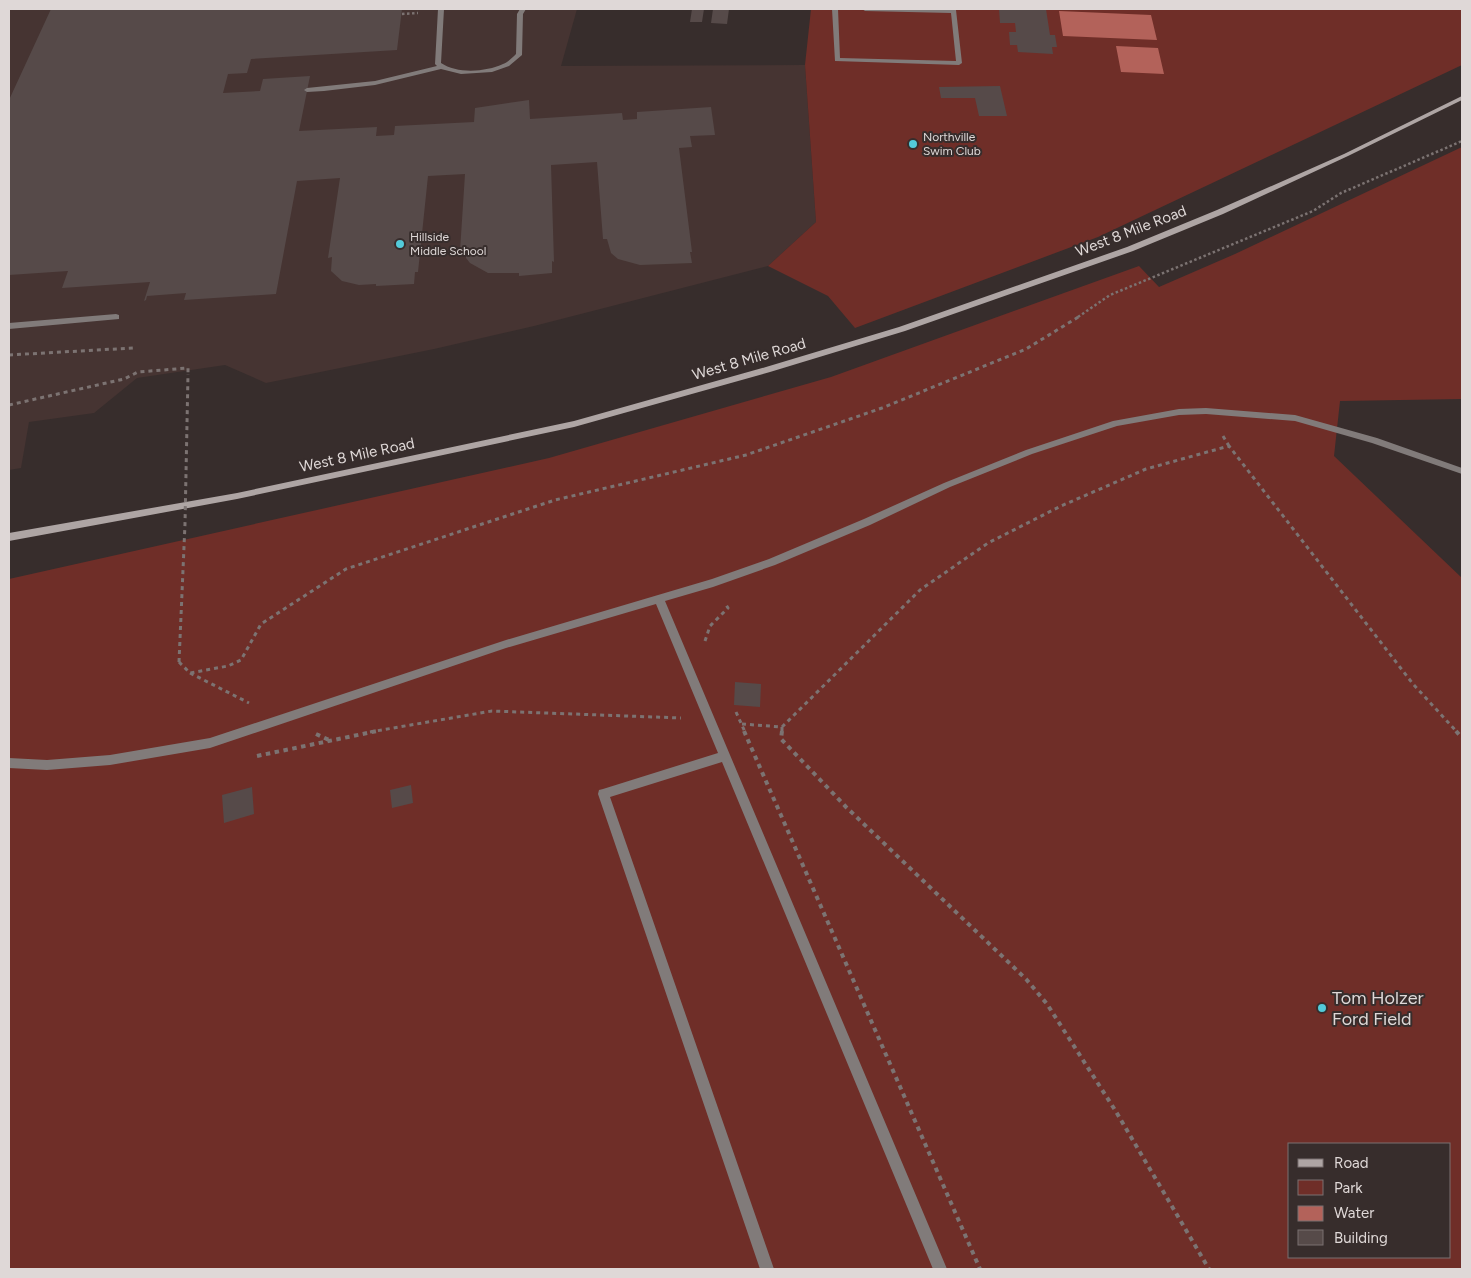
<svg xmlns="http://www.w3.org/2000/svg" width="1471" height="1278" viewBox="0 0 1471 1278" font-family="Figtree,sans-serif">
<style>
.built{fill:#463432}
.green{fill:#6f2e28;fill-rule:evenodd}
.water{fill:#b3625a}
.building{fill:#564a49}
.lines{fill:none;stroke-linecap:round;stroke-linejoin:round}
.path-far2{stroke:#7c7372;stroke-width:2.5;stroke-dasharray:2.5 2.5;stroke-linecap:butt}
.path-far1{stroke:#7c7372;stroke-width:3;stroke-dasharray:4 4;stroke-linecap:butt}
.path{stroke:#7c7372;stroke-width:4;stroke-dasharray:4.5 4.5;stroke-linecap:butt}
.service{fill:#817b7a;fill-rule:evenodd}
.secondary{fill:#aea5a4;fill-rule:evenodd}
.path-bridge{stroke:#7c7372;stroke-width:3;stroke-dasharray:4 4;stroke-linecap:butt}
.poi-dot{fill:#53cbda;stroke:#372d2c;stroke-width:2}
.labels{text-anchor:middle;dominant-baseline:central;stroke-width:4;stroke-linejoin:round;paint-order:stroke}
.far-poi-label{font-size:12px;fill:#dfd8d7;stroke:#372d2c;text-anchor:start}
.street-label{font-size:15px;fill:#dfd8d7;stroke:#372d2c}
.near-poi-label{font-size:18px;fill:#dfd8d7;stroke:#372d2c;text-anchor:start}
</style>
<rect width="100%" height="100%" fill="#372d2c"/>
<path class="built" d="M9,9h568l-16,57 244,-1 11,157 -48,44 -234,60 -100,23 -168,34 -41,-18 -88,13 -43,35 -65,9 -8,46 -12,2z"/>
<path class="green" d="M811,9h651v56l-364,172 -243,91 -27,-32 -60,-30 48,-44 -11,-157z
M1462,147v252l-122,2 -6,55 128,122v691h-1453v-690l540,-121 282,-81 308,-111 20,21 76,-33zM1290,1144h160v113h-160z"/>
<path class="water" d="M1059,11l92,4 6,25 -94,-4z
M1116,46l42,2 6,26 -43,-2z"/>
<path class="building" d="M51,9h351l-5,41 -146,9 -4,14 -19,1 -5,19 37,-2 3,-12 47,-3 -11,55 78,-4 -1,9 18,-1 1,-9 79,-4 1,-14 54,-8 1,19 92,-6 1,7 14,-1v-7l74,-5 4,28 -25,1 2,11 -13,1 13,104h-2l2,11 -52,2 -22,-6 -7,-6 -4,-14h-4l-6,-77 -46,3 3,97 -2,-1v12l-33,3v-3h-31l-18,-10 -4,-5v-7h-6l5,-77 -37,2 -10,96h-3l-1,12 -38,2v-2l-17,1 -17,-4 -11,-10 1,-14 -4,1 12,-80 -43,3 -21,113 -92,6 2,-7 -39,3 -1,4 -2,1 6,-19 -88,6 6,-17 -59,4v-175z
M692,9h12l-2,13h-12z
M713,9h16l-2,15 -16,-1z
M999,9h47l4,26h5l2,12h-5l1,7 -35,-2 -1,-7h-7l-1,-13h7l-1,-9h-15z
M1000,86l7,30h-28l-4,-18h-34l-2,-11z
M735,682l26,2 -1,23 -26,-2z
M411,785l2,18 -21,5 -2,-18z
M252,787l2,27 -30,9 -2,-28z"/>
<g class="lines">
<path class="path-far2" d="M402,14l16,-1
M1078,317l32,-22 203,-84 28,-18 121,-52"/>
<path class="path-far1" d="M9,355l124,-7
M9,405l115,-26 14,-7 50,-4v6
M1223,436l6,10
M705,641l5,-15 18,-18 -3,-5
M179,662l11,11 38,-7 13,-6 20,-36 85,-55 209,-69 191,-45 136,-47 144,-59 54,-33
M190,673l59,30
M736,712l9,20
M742,724l40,3v5
M782,727l138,-137 68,-47 73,-37 85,-37 83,-23 184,238 44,48
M370,732l122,-21 189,7"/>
<path class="path" d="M744,731l236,538
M782,731l-1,8 65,68 180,172 21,25 68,106 94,159
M1456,731l6,7
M316,734l13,6
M257,756l120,-25"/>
<path class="service" d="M438,9h6l-3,54c16,11 45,9 62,1 5,-2 9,-6 13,-10l1,-40 3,-5h6l-3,5 -1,41 -13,11 -17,6 -31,2 -20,-5 -66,16 -51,6 -17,1 -3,-2 3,-2 68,-7 62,-15 -2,-2z
M832,9h6l2,49 116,3 -5,-48 -86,-2 -3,-2 94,1 6,53 -3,2 -124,-4z
M116,314l3,1v4l-110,10v-6z
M1206,408l89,7 82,23 85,30v6l-90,-31 -77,-22 -89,-7 -27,1 -62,11 -85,28 -82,33 -80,38 -95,40 -62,22 -48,14 282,668h-14l-211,-507 -112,35 164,472h-14l-162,-475 1,-4 4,-1 115,-36 -62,-149 -150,44 -296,100 -100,17 -63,5 -38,-2v-10l38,2 63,-5 100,-17 296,-98 206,-61 57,-20 95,-40 80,-36 82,-33 87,-29 66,-12z"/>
<path class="secondary" d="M1462,96v4l-114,56 -125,58 -90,37 -228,80 -135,41 -196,55 -337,72 -228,42v-8l228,-40 337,-72 192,-54 133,-40 228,-80 90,-37 127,-56z"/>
<path class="path-bridge" d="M179,662l6,-138 3,-150"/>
</g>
<g class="poi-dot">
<circle cx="913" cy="144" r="5"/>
<circle cx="400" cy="244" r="5"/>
<circle cx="1322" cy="1008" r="5"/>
</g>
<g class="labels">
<g class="far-poi-label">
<text x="923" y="137">Northville<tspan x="923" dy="14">Swim Club</tspan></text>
<text x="410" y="237">Hillside<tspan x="410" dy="14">Middle School</tspan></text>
</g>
<g class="street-label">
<text transform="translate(1131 231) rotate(-21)">West 8 Mile Road</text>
<text transform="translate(749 359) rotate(-16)">West 8 Mile Road</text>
<text transform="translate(357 455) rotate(-12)">West 8 Mile Road</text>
</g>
<g class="near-poi-label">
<text x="1332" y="998">Tom Holzer<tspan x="1332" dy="21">Ford Field</tspan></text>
</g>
</g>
<rect width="1471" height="1278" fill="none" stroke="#dfd8d7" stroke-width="20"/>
<rect x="1288" y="1143" width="162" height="115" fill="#372d2c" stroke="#7a7170"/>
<rect x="1298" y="1159" width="25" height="8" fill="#aea5a4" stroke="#7a7170"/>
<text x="1334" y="1168" font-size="15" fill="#dfd8d7">Road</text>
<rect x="1298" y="1180" width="25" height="15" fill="#6f2e28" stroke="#7a7170"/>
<text x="1334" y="1193" font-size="15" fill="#dfd8d7">Park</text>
<rect x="1298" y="1206" width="25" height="15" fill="#b3625a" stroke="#7a7170"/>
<text x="1334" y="1218" font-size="15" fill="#dfd8d7">Water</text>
<rect x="1298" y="1230" width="25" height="15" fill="#564a49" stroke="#7a7170"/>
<text x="1334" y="1243" font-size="15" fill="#dfd8d7">Building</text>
</svg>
